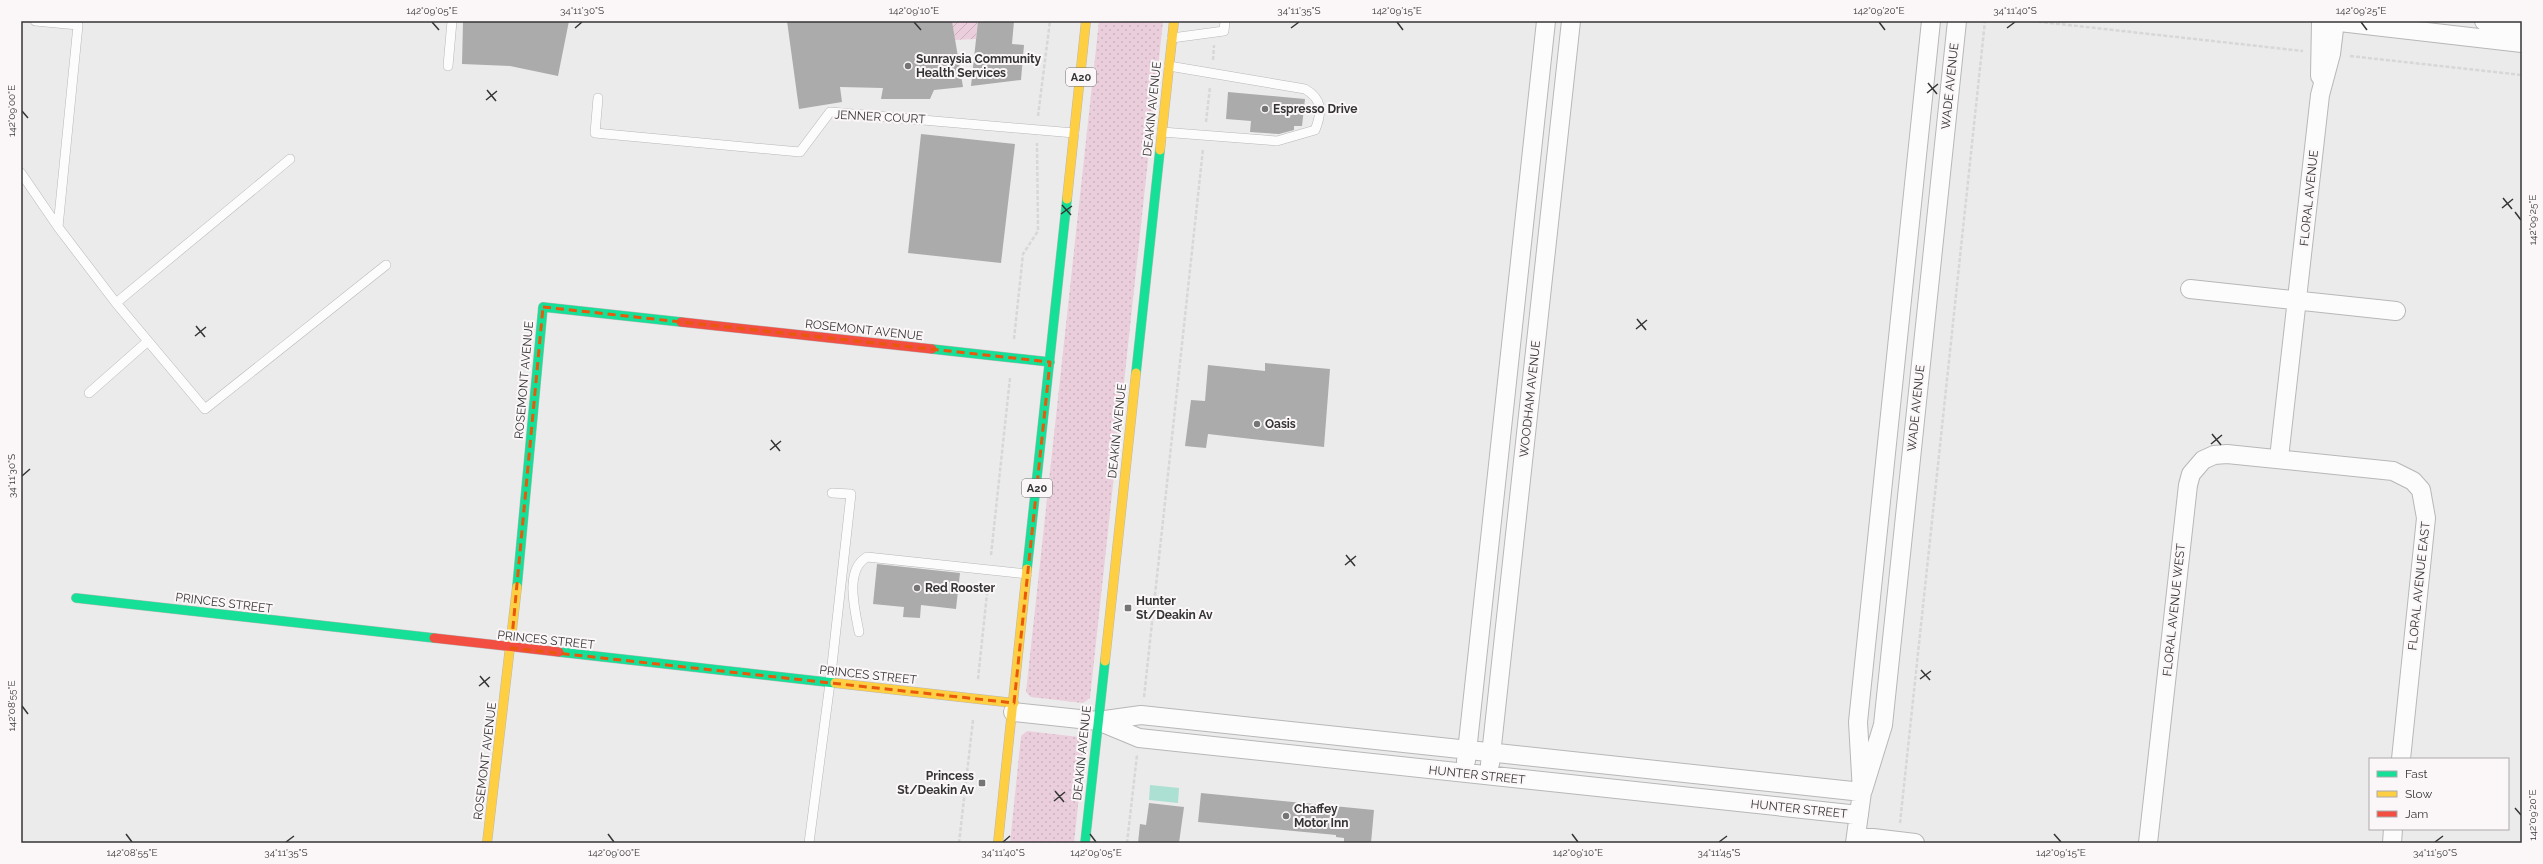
<svg xmlns="http://www.w3.org/2000/svg" width="2543" height="864" viewBox="0 0 2543 864" font-family="Raleway,sans-serif">
<style>
.park{fill:url(#park-dots)}
.garden{fill:url(#garden-furrows)}
.water{fill:#ace0d2}
.building{fill:#acabab}
.lines{fill:none;stroke-linecap:round;stroke-linejoin:round}
.lane-casing{stroke:#b8b7b7;stroke-width:10}
.street-casing{stroke:#b8b7b7;stroke-width:20}
.fast-casing{stroke:#b8b7b7;stroke-width:10}
.slow-casing{stroke:#b8b7b7;stroke-width:10}
.jam-casing{stroke:#b8b7b7;stroke-width:10}
.path{stroke:#d8d7d7;stroke-width:2.5;stroke-dasharray:4 2;stroke-linecap:butt}
.lane{stroke:#fcfcfc;stroke-width:9}
.street{stroke:#fcfcfc;stroke-width:18}
.fast{stroke:#16e098;stroke-width:9}
.slow{stroke:#ffcf43;stroke-width:9}
.jam{stroke:#f24e42;stroke-width:9}
.marked{fill:none;stroke:#e8590c;stroke-width:3;stroke-dasharray:8 5;stroke-linejoin:round}
.ticks{fill:none;stroke:#363536;stroke-width:1.5}
.poi-dot{fill:#767575;stroke:#fbf7f9;stroke-width:1.5}
.labels{text-anchor:middle;dominant-baseline:central;stroke-width:4;stroke-linejoin:round;paint-order:stroke}
.shield{fill:#fbf7f9;stroke:#716f70;stroke-width:1}
.shield-label{font-size:11px;font-weight:bold;fill:#363536}
.poi-label{font-size:12px;font-weight:bold;fill:#363536;stroke:#fbf7f9;text-anchor:start}
.street-label{font-size:12px;fill:#363536;stroke:#fbf7f9}
.neatline{fill:none;stroke:#363536;stroke-width:1.5}
.ticks-label{font-size:10px;text-anchor:middle;fill:#363536}
</style>
<defs>
<pattern id="park-dots" width="8" height="8" patternUnits="userSpaceOnUse"><rect width="8" height="8" fill="#ebcedc"/><path d="M2 2h.1M6 6h.1" fill="none" stroke="#cab2bd" stroke-width="1.8" stroke-linecap="round"/></pattern>
<pattern id="garden-furrows" width="10" height="10" patternUnits="userSpaceOnUse"><rect width="10" height="10" fill="#ebcedc"/><path d="M-1 1l2-2M0 10L10 0M9 11l2-2" fill="none" stroke="#cab2bd"/></pattern>
</defs>
<rect width="100%" height="100%" fill="#ecebeb"/>
<path class="park" d="M1099,21h64l-73,677 -7,5 -52,-6 -5,-5z
M1027,731l52,6 6,4 -11,102h-64l11,-107z"/>
<path class="garden" d="M952,21h26l-2,18 -21,1z"/>
<path class="water" d="M1150,785l29,3 -1,15 -29,-3z"/>
<path class="building" d="M463,21h106l-11,55 -48,-10 -48,-2z
M787,21h165l11,66 -29,3 -4,9h-49l2,-11 -43,-1 2,15 -43,7z
M978,21h36l-2,23 12,1 -3,35 -50,6z
M1228,92l77,7 -3,27h-8v4l-15,4 -29,-2 1,-11 -25,-2z
M921,134l94,10 -14,119 -93,-10z
M1265,363l65,6 -6,78 -116,-13 -2,14 -21,-2 6,-46 14,1 3,-36 57,6z
M877,564l83,9 -4,36 -35,-4 -1,13 -17,-1 1,-10 -31,-3z
M1201,793l173,17 -3,33h-27v-5l-8,-1v-2l-138,-13z
M1149,803l35,4 -5,36h-41l2,-19 6,1z"/>
<g class="lines">
<defs>
<path id="lane" d="M35,21l43,4 -20,202 58,76 89,106 181,-144
M1172,38l52,-7 1,-10
M448,66l4,-45
M598,98l-3,35 205,19 30,-40 244,21
M1162,132l115,9 38,-11c7,-17 8,-31 -10,-41l-136,-23
M21,173l37,54
M116,303l174,-144
M89,393l59,-52
M859,632c-4,-22 -15,-62 8,-75l160,17
M809,843l21,-160 21,-189 -19,-1"/>
<path id="street" d="M2331,21l191,22
M2484,21l38,4
M2320,76l1,-55
M2190,289l206,22
M2279,458l41,-363 11,-41 4,-33
M1013,712l85,9 43,-6 721,77
M1098,721l41,17 720,77
M1466,761l80,-740
M1490,764l81,-743
M1863,790l20,-65 74,-704
M1856,836l59,7
M1855,843l7,-51 -4,-70 73,-701
M2148,843l40,-358 3,-11 12,-14 11,-5 13,-1 166,17 20,10 8,9 5,28 -25,241
M2392,843l1,-14"/>
<path id="fast" d="M932,349l118,13
M1136,373l24,-223
M1027,569l40,-370
M517,587l26,-280 138,15
M76,598l358,40
M559,652l276,31
M1085,843l20,-182"/>
<path id="slow" d="M1160,150l14,-129
M1067,199l19,-178
M1105,661l31,-288
M835,683l179,20
M487,843l30,-256
M998,843l29,-274"/>
<path id="jam" d="M681,322l251,27
M434,638l125,14"/>
</defs>
<use href="#lane" class="lane-casing"/>
<use href="#street" class="street-casing"/>
<use href="#fast" class="fast-casing"/>
<use href="#slow" class="slow-casing"/>
<use href="#jam" class="jam-casing"/>
<path class="path" d="M2032,21l271,30
M2350,56l172,19
M1213,60l1,-15
M1038,116l12,-95
M1206,122l4,-35
M1014,339l9,-85 15,-23 -1,-88
M991,555l19,-177
M978,679l10,-95
M1144,697l59,-548
M1900,823l85,-802
M959,843l14,-123
M1127,843l10,-88"/>
<use href="#lane" class="lane"/>
<use href="#street" class="street"/>
<use href="#fast" class="fast"/>
<use href="#slow" class="slow"/>
<use href="#jam" class="jam"/>
</g>
<path class="marked" d="M543,307l507,55 -36,341 -503,-55z"/>
<path class="ticks" d="M432,22l7,8M914,22l7,8M1397,22l6,8M1879,22l6,8M2361,22l6,8M575,28l7,-6M1291,28l8,-6M2007,28l8,-6M1928,83l9,11M487,90l9,11M1927,93l11,-9M486,100l11,-9M22,111l6,7M2503,198l9,11M1062,205l9,10M2502,208l11,-9M2515,212l6,8M1061,214l11,-8M1637,319l9,11M196,326l9,11M1636,329l11,-9M195,336l11,-9M2212,434l9,11M771,440l9,11M2211,444l11,-9M770,450l11,-9M22,476l8,-7M1346,555l9,11M1345,565l11,-9M1921,670l9,10M480,676l9,11M1920,679l11,-8M479,686l11,-9M22,706l6,8M1055,791l9,11M1054,801l11,-9M2515,808l6,7M126,834l6,8M608,834l6,8M1090,834l6,8M1572,834l6,8M2054,834l7,8M286,842l8,-6M1003,842l7,-6M1719,842l8,-6M2435,842l8,-6"/>
<g class="poi-dot">
<circle cx="908" cy="66" r="4"/>
<circle cx="1265" cy="109" r="4"/>
<circle cx="1257" cy="424" r="4"/>
<circle cx="917" cy="588" r="4"/>
<rect x="1124" y="604" width="8" height="8" rx="2"/>
<rect x="978" y="779" width="8" height="8" rx="2"/>
<circle cx="1286" cy="816" r="4"/>
</g>
<g class="labels">
<g class="shield">
<rect x="1066" y="68" width="30" height="18" rx="3"/>
<rect x="1022" y="479" width="30" height="18" rx="3"/>
</g>
<g class="shield-label">
<text x="1081" y="77">A20</text>
<text x="1037" y="488">A20</text>
</g>
<g class="poi-label">
<text x="916" y="59">Sunraysia Community<tspan x="916" dy="14">Health Services</tspan></text>
<text x="1273" y="109">Espresso Drive</text>
<text x="1265" y="424">Oasis</text>
<text x="925" y="588">Red Rooster</text>
<text x="1136" y="601">Hunter<tspan x="1136" dy="14">St/Deakin Av</tspan></text>
<text x="974" y="776" text-anchor="end">Princess<tspan x="974" dy="14">St/Deakin Av</tspan></text>
<text x="1294" y="809">Chaffey<tspan x="1294" dy="14">Motor Inn</tspan></text>
</g>
<g class="street-label">
<text transform="translate(1950 86) rotate(-84)">WADE AVENUE</text>
<text transform="translate(1152 109) rotate(-84)">DEAKIN AVENUE</text>
<text transform="translate(880 117) rotate(3)">JENNER COURT</text>
<text transform="translate(2309 198) rotate(-84)">FLORAL AVENUE</text>
<text transform="translate(864 330) rotate(6)">ROSEMONT AVENUE</text>
<text transform="translate(524 380) rotate(-85)">ROSEMONT AVENUE</text>
<text transform="translate(1530 399) rotate(-84)">WOODHAM AVENUE</text>
<text transform="translate(1916 408) rotate(-84)">WADE AVENUE</text>
<text transform="translate(1117 431) rotate(-84)">DEAKIN AVENUE</text>
<text transform="translate(2419 586) rotate(-84)">FLORAL AVENUE EAST</text>
<text transform="translate(224 603) rotate(7)">PRINCES STREET</text>
<text transform="translate(2174 610) rotate(-84)">FLORAL AVENUE WEST</text>
<text transform="translate(546 640) rotate(6)">PRINCES STREET</text>
<text transform="translate(868 675) rotate(6)">PRINCES STREET</text>
<text transform="translate(1082 753) rotate(-84)">DEAKIN AVENUE</text>
<text transform="translate(485 761) rotate(-83)">ROSEMONT AVENUE</text>
<text transform="translate(1477 775) rotate(6)">HUNTER STREET</text>
<text transform="translate(1799 809) rotate(6)">HUNTER STREET</text>
</g>
</g>
<rect width="2543" height="864" fill="none" stroke="#fbf7f9" stroke-width="44"/>
<rect x="2369" y="758" width="140" height="72" fill="#fbf7f9" stroke="#aca9ab"/>
<rect x="2377" y="771" width="20" height="6" fill="#16e098" stroke="#aca9ab"/>
<text x="2405" y="778" font-size="12" fill="#363536">Fast</text>
<rect x="2377" y="791" width="20" height="6" fill="#ffcf43" stroke="#aca9ab"/>
<text x="2405" y="798" font-size="12" fill="#363536">Slow</text>
<rect x="2377" y="811" width="20" height="6" fill="#f24e42" stroke="#aca9ab"/>
<text x="2405" y="818" font-size="12" fill="#363536">Jam</text>
<rect x="22" y="22" width="2499" height="820" class="neatline"/>
<g class="ticks-label">
<text x="432" y="14">142°09'05"E</text>
<text x="582" y="14">34°11'30"S</text>
<text x="914" y="14">142°09'10"E</text>
<text x="1299" y="14">34°11'35"S</text>
<text x="1397" y="14">142°09'15"E</text>
<text x="1879" y="14">142°09'20"E</text>
<text x="2015" y="14">34°11'40"S</text>
<text x="2361" y="14">142°09'25"E</text>
<text transform="translate(11 111) rotate(-90)" y="4">142°09'00"E</text>
<text transform="translate(2532 220) rotate(-90)" y="4">142°09'25"E</text>
<text transform="translate(11 476) rotate(-90)" y="4">34°11'30"S</text>
<text transform="translate(11 706) rotate(-90)" y="4">142°08'55"E</text>
<text transform="translate(2532 815) rotate(-90)" y="4">142°09'20"E</text>
<text x="132" y="856">142°08'55"E</text>
<text x="286" y="856">34°11'35"S</text>
<text x="614" y="856">142°09'00"E</text>
<text x="1003" y="856">34°11'40"S</text>
<text x="1096" y="856">142°09'05"E</text>
<text x="1578" y="856">142°09'10"E</text>
<text x="1719" y="856">34°11'45"S</text>
<text x="2061" y="856">142°09'15"E</text>
<text x="2435" y="856">34°11'50"S</text>
</g>
</svg>
